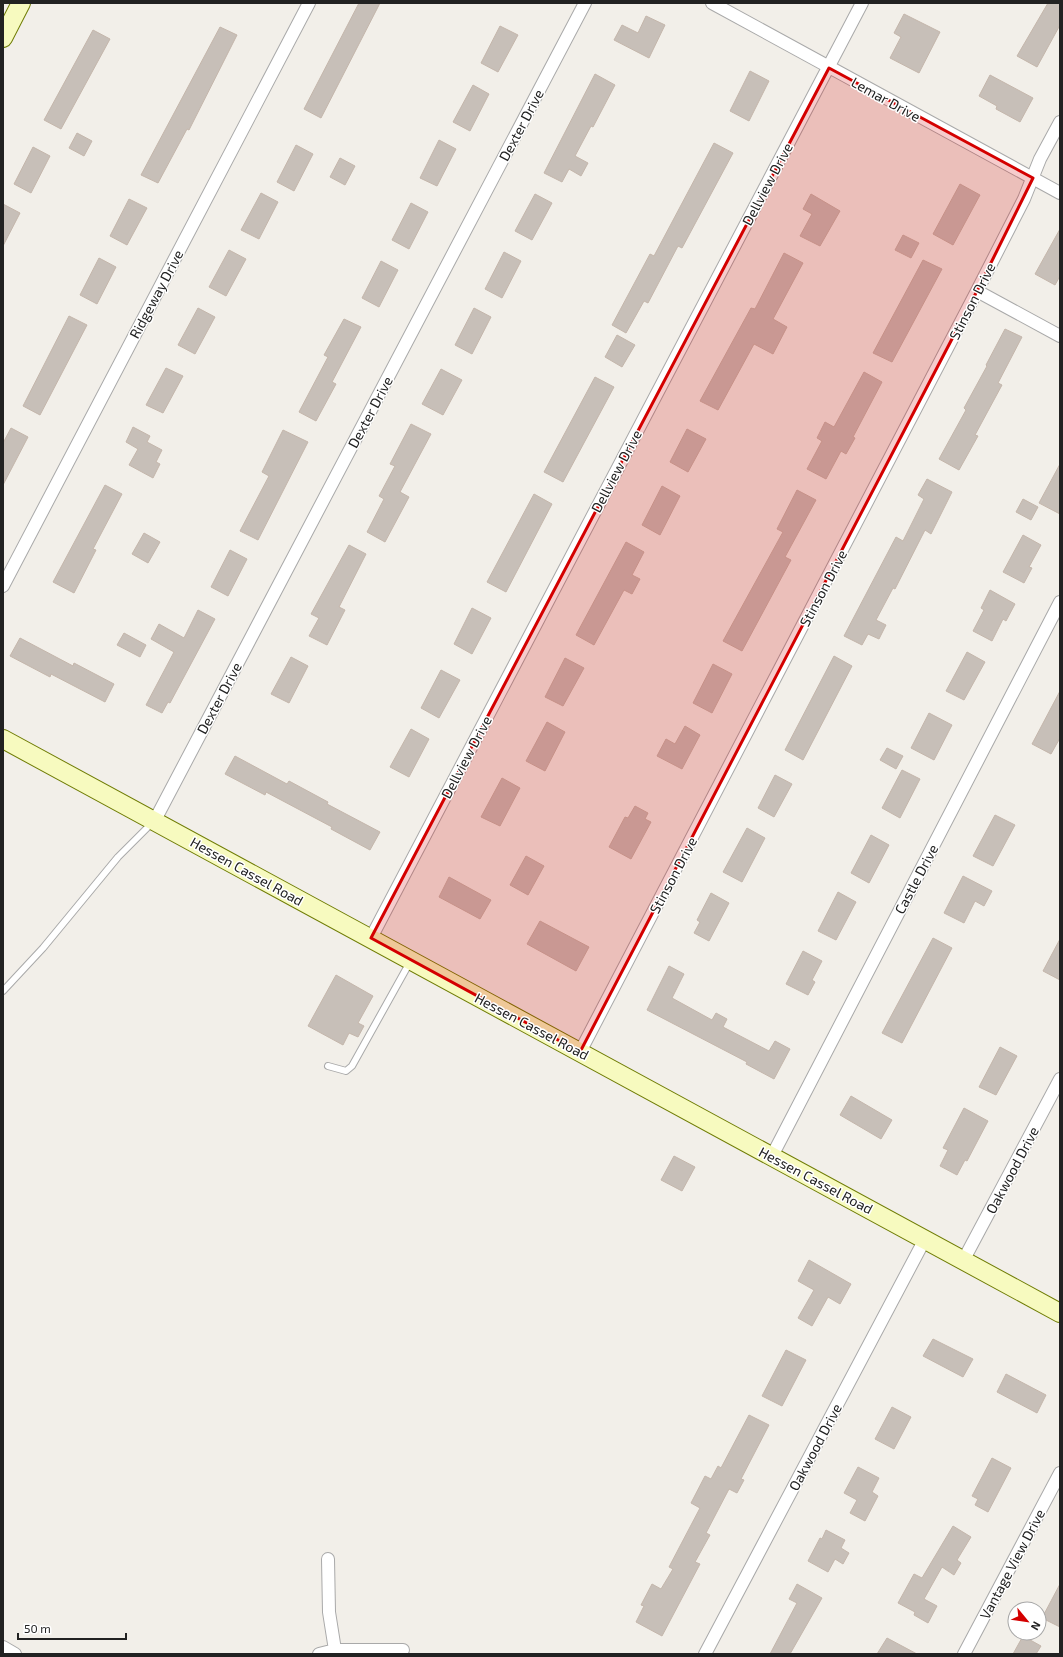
<svg xmlns="http://www.w3.org/2000/svg" width="1063" height="1657" viewBox="0 0 1063 1657" font-family="'Exo 2',sans-serif">
<style>
.building{fill:#c7bfb8;stroke:#c4b6ab}
.lines{fill:none;stroke-linecap:round;stroke-linejoin:round}
.lane-casing{stroke:#a9a9a9;stroke-width:8}
.street-casing{stroke:#a9a9a9;stroke-width:14}
.secondary-casing{stroke:#707d05;stroke-width:20}
.lane{stroke:#fff;stroke-width:6}
.street{stroke:#fff;stroke-width:12}
.secondary{stroke:#f7fabf;stroke-width:18}
.marked{fill:#d40000;fill-opacity:0.2;stroke:#d40000;stroke-width:3;stroke-linejoin:round}
.labels{text-anchor:middle;dominant-baseline:central;stroke-width:3;stroke-linejoin:round;paint-order:stroke}
.street-label{font-size:14px;fill:#222;stroke:#fff}
</style>
<rect width="100%" height="100%" fill="#f2efe9"/>
<path class="building" d="M359,3h21l-59,115 -17,-9z
M1048,3h12v22l-23,42 -20,-11z
M904,14l36,18 -21,41 -29,-15 11,-21 -7,-4z
M646,16l19,9 -16,33 -35,-18 8,-15 16,8z
M500,26l18,9 -20,37 -17,-9z
M220,27l17,8 -48,95 -2,-1 -29,54 -17,-8z
M93,30l17,9 -49,90 -17,-9z
M750,71l19,10 -20,40 -19,-10z
M595,74l20,11 -22,42 -2,-1 -16,30 13,7 -7,13 -12,-7 -7,13 -18,-9z
M990,75l43,23 -13,24 -24,-13 1,-3 -18,-10z
M473,85l16,9 -19,37 -17,-9z
M77,133l15,8 -8,15 -15,-8z
M439,140l17,9 -19,37 -17,-8z
M714,143l19,10 -51,95 -4,-2 -30,57 -4,-2 -18,32 -14,-8 38,-71 4,2z
M296,145l17,9 -19,37 -17,-9z
M33,147l17,9 -19,37 -17,-9z
M340,158l15,8 -10,19 -15,-8z
M960,184l20,11 -27,50 -20,-11z
M261,193l17,9 -19,37 -18,-9z
M535,194l17,9 -20,37 -17,-9z
M811,194l29,17 -20,35 -20,-10 12,-22 -9,-5z
M129,199l18,9 -20,37 -17,-9z
M411,203l17,9 -19,37 -17,-9z
M3,204l17,9 -17,33z
M1060,229v47l-5,9 -20,-11z
M903,235l16,8 -8,15 -16,-8z
M229,250l17,9 -20,37 -17,-9z
M504,252l17,9 -19,37 -17,-9z
M784,253l19,10 -30,56 14,8 -14,27 -19,-10 -36,66 -18,-9 51,-93 4,1z
M99,258l17,9 -19,37 -17,-9z
M923,260l19,9 -50,93 -19,-9z
M381,261l17,9 -19,37 -17,-9z
M198,308l17,9 -20,37 -17,-9z
M474,308l17,9 -19,37 -17,-9z
M69,316l18,9 -47,90 -17,-9z
M344,319l17,8 -29,55 4,2 -20,37 -17,-9 29,-55 -4,-2z
M1005,329l17,8 -24,46 4,2 -27,50 3,1 -19,34 -20,-11 27,-49 -2,-2 23,-42 -1,-1z
M617,335l18,10 -13,22 -17,-10z
M166,368l17,8 -20,37 -17,-8z
M441,369l21,11 -19,35 -21,-11z
M864,372l18,10 -29,55 2,1 -9,16 -5,-3 -15,28 -19,-10 15,-28 -5,-3 8,-16 9,5z
M595,377l19,10 -51,95 -19,-10z
M411,424l20,10 -31,58 9,5 -24,45 -18,-10 17,-33 -5,-3 16,-30 -5,-2z
M133,427l17,9 -3,6 15,8 -6,12 4,2 -7,14 -24,-13 9,-16 -12,-7z
M11,428l17,9 -25,48v-42z
M687,429l19,10 -18,33 -18,-10z
M283,430l25,12 -50,98 -18,-9 29,-55 -7,-4z
M1060,464v50l-21,-11z
M927,479l25,13 -21,42 -6,-4 -30,59 -2,-1 -17,32 10,5 -7,14 -11,-5 -6,11 -18,-9 52,-99 7,4 21,-42 -6,-4z
M105,485l17,9 -29,55 3,1 -22,43 -21,-11z
M662,486l18,10 -20,39 -18,-10z
M797,490l19,10 -31,57 6,3 -49,91 -19,-10 60,-109 -6,-3z
M534,494l18,10 -46,88 -19,-10z
M1023,499l15,8 -7,13 -15,-8z
M144,533l16,9 -12,21 -16,-9z
M1023,535l18,10 -12,22 3,1 -8,15 -21,-11z
M626,542l18,10 -12,23 8,4 -8,15 -8,-4 -30,55 -18,-10z
M349,545l17,9 -27,53 6,3 -18,35 -18,-9 10,-18 -8,-4z
M230,550l17,9 -19,37 -17,-9z
M990,590l25,14 -9,17 -3,-2 -11,22 -19,-10 11,-21 -3,-2z
M472,608l19,10 -19,36 -18,-10z
M198,610l17,9 -45,84 -2,-1 -6,11 -16,-8 28,-53 -23,-13 8,-15 25,14z
M124,633l22,12 -6,12 -23,-12z
M20,638l53,28 1,-3 40,21 -9,18 -54,-28 -1,3 -40,-21z
M967,652l18,10 -21,38 -18,-9z
M834,656l18,10 -49,94 -18,-10z
M291,657l17,9 -19,37 -18,-9z
M565,658l19,10 -21,38 -18,-9z
M713,664l19,10 -20,39 -19,-10z
M441,670l19,10 -21,38 -18,-10z
M1060,691v47l-9,16 -19,-10z
M929,713l23,12 -18,35 -23,-12z
M547,722l18,10 -20,39 -19,-10z
M685,726l15,9 -18,34 -25,-13 9,-17 9,5z
M411,729l18,10 -20,38 -19,-10z
M887,748l16,8 -7,13 -16,-9z
M235,756l52,28 2,-3 39,21 -1,2 53,28 -10,18 -39,-21 1,-2 -66,-35 -1,3 -40,-21z
M902,770l18,9 -20,39 -18,-10z
M775,775l17,9 -18,33 -16,-9z
M502,778l18,10 -20,38 -19,-9z
M635,806l13,7 -3,6 6,3 -20,37 -22,-12 16,-30 3,1z
M995,815l20,10 -22,41 -20,-10z
M747,828l18,10 -23,44 -19,-10z
M871,835l18,10 -20,38 -18,-10z
M526,856l18,10 -16,29 -18,-10z
M963,876l29,15 -8,15 -9,-5 -11,22 -20,-10z
M449,877l42,23 -11,19 -41,-22z
M838,892l18,10 -20,38 -18,-9z
M711,893l18,10 -20,38 -15,-8 6,-11 -3,-2z
M540,921l49,26 -13,24 -49,-27z
M933,938l19,10 -50,95 -20,-10z
M1060,939v41l-17,-9z
M803,951l19,10 -10,19 3,2 -7,13 -22,-11z
M669,966l15,8 -12,24 40,22 4,-7 11,6 -4,8 46,24 6,-10 15,8 -16,30 -28,-15 1,-2 -100,-52z
M336,975l37,21 -15,27 6,3 -6,11 -9,-4 -6,12 -35,-19z
M1000,1047l17,9 -21,39 -17,-8z
M851,1096l41,24 -11,19 -41,-24z
M964,1108l24,13 -21,40 -2,-1 -8,15 -17,-9 8,-16 -5,-2z
M674,1156l21,11 -13,24 -21,-11z
M809,1260l42,24 -11,20 -12,-7 -16,29 -14,-8 16,-28 -16,-9z
M933,1339l40,20 -10,18 -40,-21z
M786,1350l20,10 -24,46 -20,-10z
M1006,1374l40,21 -9,18 -40,-21z
M892,1407l19,10 -17,32 -19,-10z
M749,1415l20,10 -28,54 3,1 -7,13 -8,-4 -23,44 4,2 -15,27 5,2 -38,72 -26,-14 8,-16 -3,-1 11,-21 9,5 12,-20 -4,-2 31,-59 -9,-5 14,-27 6,3 7,-13 3,2z
M992,1458l19,10 -23,44 -13,-7 3,-6 -6,-3z
M858,1467l21,11 -7,14 6,4 -13,25 -15,-8 7,-13 -13,-7z
M953,1526l18,11 -14,23 4,3 -7,12 -12,-8 -18,32 13,7 -9,17 -14,-8 1,-3 -17,-9 16,-29 8,4z
M826,1530l19,10 -4,8 8,5 -6,11 -8,-5 -7,13 -20,-11 12,-23 2,1z
M797,1584l25,14 -32,56h-20l27,-51 -8,-4z
M1060,1584v43l-18,-9z
M1023,1636l18,10 -5,8h-23z
M887,1638l30,16h-40z"/>
<g class="lines">
<defs>
<path id="lane" d="M3,991l40,-43 75,-91 34,-34
M328,1066l18,5 6,-5 58,-104"/>
<path id="street" d="M712,3l348,190
M977,291l83,45
M3,586l306,-583
M155,820l430,-817
M371,938l491,-935
M580,1052l397,-761 47,-92 16,-40 20,-37
M772,1156l288,-554
M963,1261l97,-182
M328,1559l1,53 6,38
M3,1647l12,7
M319,1654l16,-4h68
M705,1654l220,-415
M964,1654l96,-181"/>
<path id="secondary" d="M3,38l18,-35
M3,739l1057,574"/>
</defs>
<use href="#lane" class="lane-casing"/>
<use href="#street" class="street-casing"/>
<use href="#secondary" class="secondary-casing"/>
<use href="#lane" class="lane"/>
<use href="#street" class="street"/>
<use href="#secondary" class="secondary"/>
</g>
<path class="marked" d="M829,68l204,110 -56,113 -397,761 -209,-114z"/>
<g class="labels">
<g class="street-label">
<text transform="translate(886 99) rotate(29)">Lemar Drive</text>
<text transform="translate(521 125) rotate(-62)">Dexter Drive</text>
<text transform="translate(767 184) rotate(-62)">Dellview Drive</text>
<text transform="translate(156 294) rotate(-62)">Ridgeway Drive</text>
<text transform="translate(972 301) rotate(-63)">Stinson Drive</text>
<text transform="translate(370 412) rotate(-62)">Dexter Drive</text>
<text transform="translate(616 471) rotate(-62)">Dellview Drive</text>
<text transform="translate(823 588) rotate(-62)">Stinson Drive</text>
<text transform="translate(219 698) rotate(-62)">Dexter Drive</text>
<text transform="translate(466 757) rotate(-62)">Dellview Drive</text>
<text transform="translate(247 871) rotate(29)">Hessen Cassel Road</text>
<text transform="translate(673 875) rotate(-62)">Stinson Drive</text>
<text transform="translate(916 879) rotate(-62)">Castle Drive</text>
<text transform="translate(532 1026) rotate(28)">Hessen Cassel Road</text>
<text transform="translate(1012 1170) rotate(-62)">Oakwood Drive</text>
<text transform="translate(816 1180) rotate(28)">Hessen Cassel Road</text>
<text transform="translate(815 1447) rotate(-62)">Oakwood Drive</text>
<text transform="translate(1012 1564) rotate(-62)">Vantage View Drive</text>
</g>
</g>
<rect width="1063" height="1657" fill="none" stroke="#222222" stroke-width="8"/>
<g transform="translate(1027 1621) rotate(119)"><circle r="19" fill="#ffffff" stroke="#a7a7a7"/>
<path d="M0-3L7 15L0 10L-7 15Z" fill="#d40000"/>
<text y="-6" font-size="11" font-weight="bold" text-anchor="middle" fill="#222222">N</text>
</g>
<path d="M18 1633v6h108v-6" fill="none" stroke="#222222" stroke-width="2"/>
<text x="24" y="1633" font-size="12" fill="#222222" stroke="#ffffff" stroke-width="3" paint-order="stroke">50 m</text>
</svg>
